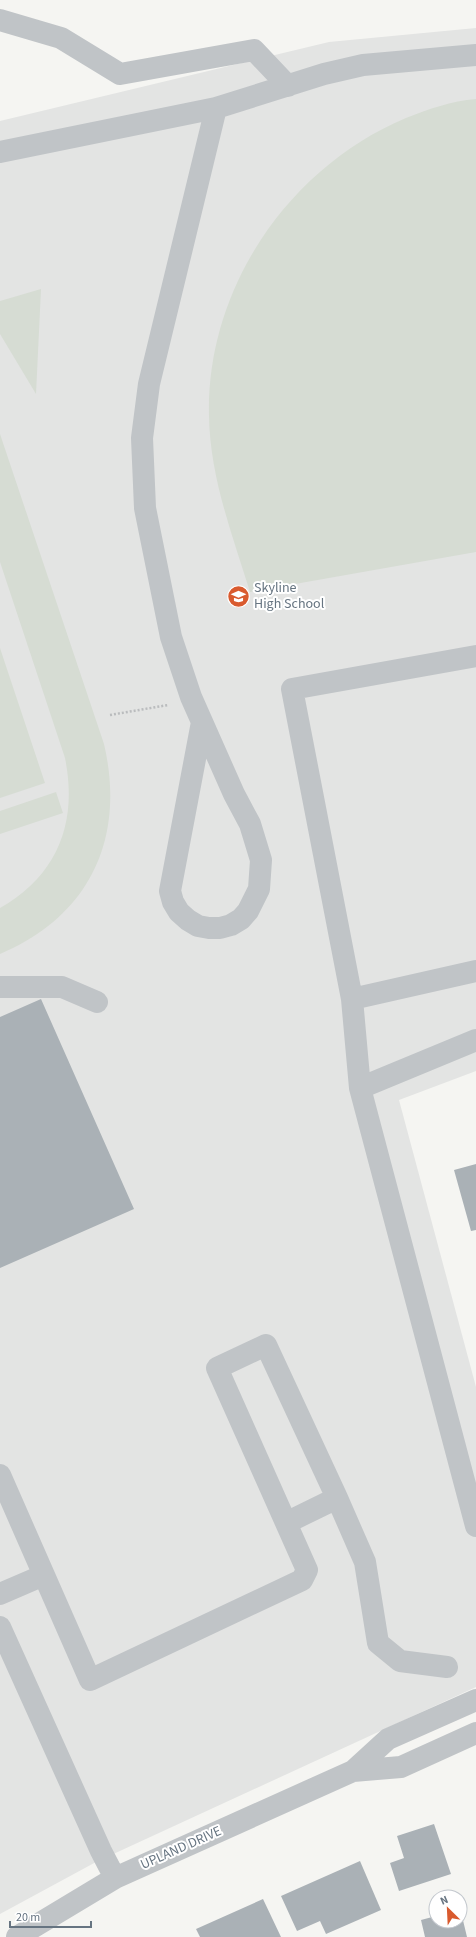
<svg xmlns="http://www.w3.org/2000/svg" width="476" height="1937" viewBox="0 0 476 1937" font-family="'Source Sans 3',sans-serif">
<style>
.built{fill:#e3e4e3}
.green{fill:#d6dcd3}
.building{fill:#aab1b6}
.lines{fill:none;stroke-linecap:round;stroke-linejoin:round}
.path{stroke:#babcbe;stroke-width:2.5;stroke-dasharray:2 2;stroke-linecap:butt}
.minor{stroke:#c0c4c7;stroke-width:22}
.labels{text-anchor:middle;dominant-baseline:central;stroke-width:4;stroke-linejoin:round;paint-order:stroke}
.poi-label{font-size:14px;fill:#667481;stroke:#fff;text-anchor:start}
.street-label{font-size:14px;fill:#667481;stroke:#fff}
</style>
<rect width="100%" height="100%" fill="#f5f5f2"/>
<path class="built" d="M476,28v1043l-77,29 77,287v300l-380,175 -96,52v-1793l329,-79z"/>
<path class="green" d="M476,99v453l-226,40c-18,-58 -40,-115 -41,-176 -3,-128 80,-249 197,-298 23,-9 45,-17 70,-19z
M41,289l-5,105 -36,-60v-33z
M0,434l104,310c22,94 -14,172 -104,210v-46c58,-33 78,-86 65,-150l-65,-196z
M0,648l45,135 -45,15z
M56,792l7,21 -63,21v-23z"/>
<path class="building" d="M41,999l93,210 -134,59v-251z
M476,1164v66l-5,1 -17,-61z
M434,1824l17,50 -52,17 -9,-28 14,-5 -7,-22z
M360,1861l21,49 -55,24 -6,-13 -23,10 -16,-35z
M263,1899l18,38h-81l-4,-8z
M461,1912l6,25h-42l-4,-17 15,-4v5h24z"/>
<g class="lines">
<path class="path" d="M110,715l58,-10"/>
<path class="minor" d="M0,20l61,18 59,36 134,-24 34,36
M0,152l216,-44
M476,656l-184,33 60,310 8,89 116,438
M202,722l-32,169 3,11 6,10 9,8 10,6 11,2h11l11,-3 10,-6 7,-8 11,-22 2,-29 -11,-36 -16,-30 -43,-97 -20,-60 -26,-129 -3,-70 7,-54 67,-276 108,-34 39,-9 113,-10
M0,987h62l35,15
M352,999l124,-28
M360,1088l116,-48
M0,1475l90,205 212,-100 5,-10 -90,-202 49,-23 71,153 -51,25
M337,1498l28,64 13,81 22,18 47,6
M0,1594l44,-19
M0,1627l101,224 14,27
M353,1771l48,-4 75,-34
M17,1937l98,-59 238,-107 35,-32 88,-39"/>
</g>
<defs>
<symbol id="school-disc" viewBox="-11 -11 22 22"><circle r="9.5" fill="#d95a2e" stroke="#fff"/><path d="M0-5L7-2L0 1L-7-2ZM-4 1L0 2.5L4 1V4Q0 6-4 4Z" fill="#fff"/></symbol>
</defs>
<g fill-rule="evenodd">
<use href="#school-disc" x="226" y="584" width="25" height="25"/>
</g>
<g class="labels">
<g class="poi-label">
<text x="254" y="588">Skyline<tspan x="254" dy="16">High School</tspan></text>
</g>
<g class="street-label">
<text transform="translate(181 1848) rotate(-24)">UPLAND DRIVE</text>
</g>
</g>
<g transform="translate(448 1909) rotate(336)"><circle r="19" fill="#ffffff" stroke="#c2c7cd"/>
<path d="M0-3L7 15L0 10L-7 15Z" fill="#d95a2e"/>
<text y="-6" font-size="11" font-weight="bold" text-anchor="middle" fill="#667481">N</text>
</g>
<path d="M10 1921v6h81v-6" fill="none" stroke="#667481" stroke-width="2"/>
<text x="16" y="1921" font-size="12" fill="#667481" stroke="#ffffff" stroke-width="3" paint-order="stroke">20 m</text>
</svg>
